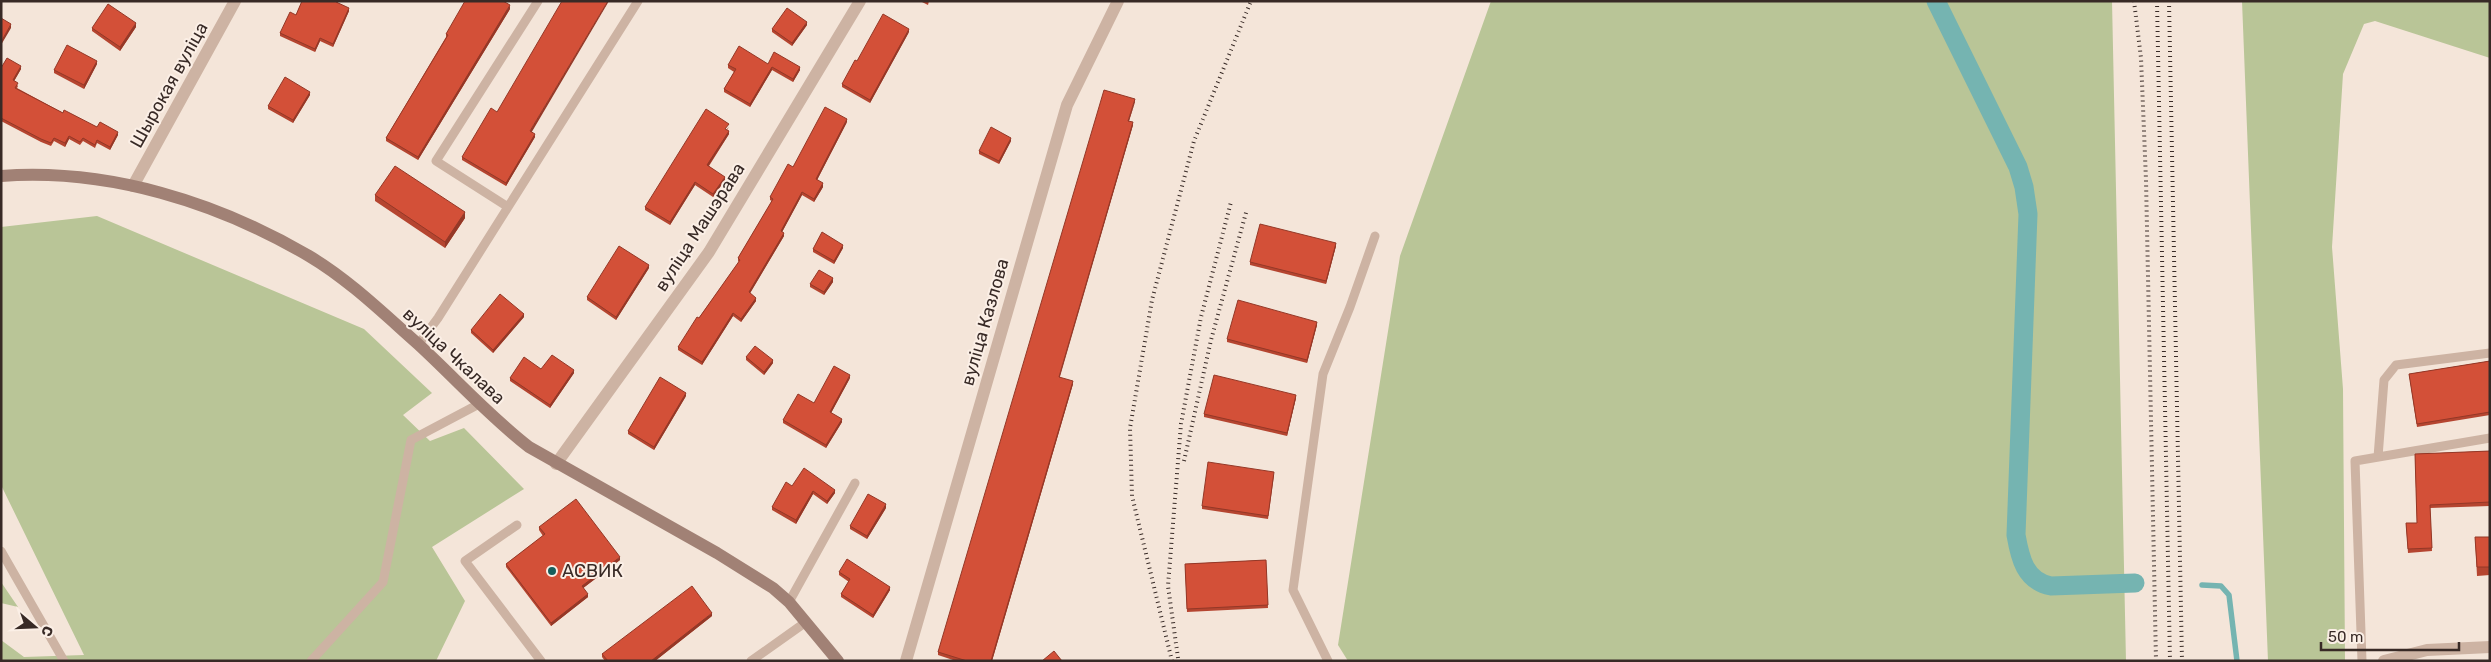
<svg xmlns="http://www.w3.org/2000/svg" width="2491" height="662" viewBox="0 0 2491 662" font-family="Rubik,sans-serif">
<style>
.green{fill:#b9c597}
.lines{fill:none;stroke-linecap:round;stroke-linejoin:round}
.stream{stroke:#75b4b1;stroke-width:5.5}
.canal{stroke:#75b4b1;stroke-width:19}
.lane{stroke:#cdb3a3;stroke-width:9}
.street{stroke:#cdb3a3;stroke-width:12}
.secondary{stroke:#a18175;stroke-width:12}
.rail{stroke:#382a26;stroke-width:4;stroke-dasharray:1 4;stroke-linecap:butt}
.wall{fill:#b54530}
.shaded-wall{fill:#943827}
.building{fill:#d35038;stroke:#943827}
.poi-dot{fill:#175e5c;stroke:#fbefe6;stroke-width:2}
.labels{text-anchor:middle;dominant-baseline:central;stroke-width:4;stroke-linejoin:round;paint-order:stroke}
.street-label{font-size:18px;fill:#382a26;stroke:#fbefe6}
.poi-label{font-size:18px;fill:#382a26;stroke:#fbefe6;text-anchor:start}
</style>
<rect width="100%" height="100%" fill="#f4e5d9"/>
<path class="green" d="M1491,1h621l14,660h-778l-10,-16 62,-389z
M2242,1h248v57l-115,-37 -11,3 -21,50 -11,173 11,142 2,272h-77z
M97,216l267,113 68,64 -29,22 27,26 34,-13 60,61 -92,58 33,54 -29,60h-435v-21l23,17 60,-2 -83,-170v-258z
M1,582l17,25 -17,-4z"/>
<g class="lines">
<path class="stream" d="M2202,585l19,1 8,9 8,66"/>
<path class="canal" d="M1936,1l82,166 6,20 4,27 -12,321c4,23 9,46 35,51l84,-3"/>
<path class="lane" d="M508,207l-72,-46 102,-160
M418,345l20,-27 200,-317
M2378,457l6,-77 12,-15 94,-12
M517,525l-52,36 76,100
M1,551l63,110
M789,602l66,-119
M311,661l72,-79 28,-142 68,-36
M751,661l55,-39
M1328,661l-35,-71 30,-216 27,-67 25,-71
M2362,661l-7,-200 135,-23"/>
<path class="street" d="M133,186l102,-185
M556,464l153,-212 151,-251
M906,661l161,-556 51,-104
M2384,661l43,-11 63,-3"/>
<path class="secondary" d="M1,176c107,-8 216,26 308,80 39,23 75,58 109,88 37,34 71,72 111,103l188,106 56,35 16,14 49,59"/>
<path class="rail" d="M2134,1l7,57 5,122 10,481
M2157,1l13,660
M2169,1l13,660
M1184,461l27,-121 36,-131
M1178,658l-10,-72 13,-162 20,-107 30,-115
M1172,661l-40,-165 -2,-68 22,-128 42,-159 57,-140"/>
</g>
<path class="wall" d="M302,1h36v2l11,8 -16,36 -13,-6 -5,11 -35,-16v-3l16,-18z
M920,1h9l-1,4z
M510,9l-92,151 -32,-19v-3l60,-101v-3z
M807,25l-15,21 -20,-14v-3z
M136,27l-16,24 -28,-20v-3z
M909,32l-39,71 -28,-16v-3z
M97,64l-13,25 -30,-16v-3z
M768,64l32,6 -7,12 -21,-12 -22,37 -26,-15v-3l10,-17 -6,-4v-3z
M1,68l20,1 -7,12 4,5 -1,2 46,25 34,14 21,8 -8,15 -13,-7 -2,5 -12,-7 -3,4 -11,-6 -4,8 -11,-6 -3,5 -10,-4 -40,-21z
M310,95l-17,28 -25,-14v-3z
M1135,102l-6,19 4,4 -74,252 14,7 -81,277h-36l-18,-6v-3z
M847,122l-30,58 6,7 -9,15 -12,-7 -20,37 2,4 -34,57 6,8 -15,21 -8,-6 -31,49 -24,-15v-3l61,-85 -1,-1v-3l34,-57 -2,-1v-3l23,-30z
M729,127l-2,3 2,4 -20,32 16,14 -12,17 -18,-12 -25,40 -25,-15v-3z
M532,132l3,5 -29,49 -44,-26v-3z
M1011,141l-12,23 -20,-10v-3z
M375,195l90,23 -20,30 -70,-47z
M1336,246l-10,38 -76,-19v-3z
M843,248l-9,16 -21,-12v-3z
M649,268l-33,52 -29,-20v-3z
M833,282l-9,13 -14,-8v-3z
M524,317l-31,36 -22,-20v-3z
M1317,325l-10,38 -80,-21v-3z
M746,357l27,6 -9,12 -18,-15z
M2490,361v54l-73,12 -8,-53z
M541,369l33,4 -24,35 -40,-27v-3z
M850,378l-19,35 11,9 -16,26 -43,-25v-3l31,-17z
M686,396l-32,54 -26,-16v-3z
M1296,398l-9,38 -83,-19v-3z
M2490,451v55l-60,2 2,43 -24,2 -2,-30h11l-2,-69z
M1274,475l-6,44 -66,-10v-3z
M792,486l43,7 -8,11 -14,-10 -17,30 -24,-14v-3z
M886,508l-19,31 -17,-10v-3z
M539,527l81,33 -37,28 5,9 -37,29 -45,-59v-3l37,-28 -4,-6z
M2475,537h15v38l-13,1z
M1266,560l2,48 -81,4 -2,-48z
M839,572l51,18 -17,28 -32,-21v-3l8,-12 -10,-7z
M712,616l-57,45h-50l-3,-4v-3z"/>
<path class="shaded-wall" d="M608,1h1l-79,134v-4z
M510,5v4l-92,151v-3z
M349,8v3l-16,36v-3z
M807,22v3l-15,21v-3z
M136,23v4l-16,24v-4z
M11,24v4l-10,17v-3z
M909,29v3l-39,71v-3z
M320,38v3l-5,11v-3z
M97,61v3l-13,25v-4z
M21,66v3l-8,14v-3z
M772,67v3l-22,37v-3z
M800,67v3l-7,12v-3z
M310,92v3l-17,28v-3z
M1135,99v3l-7,22v-3z
M847,119v3l-31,60v-3z
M1133,122v3l-74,255v-3z
M729,131v3l-22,34v-3z
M118,132v3l-8,15v-3z
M535,134v3l-29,49v-3z
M69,136v3l-4,8v-4z
M1011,138v3l-12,23v-3z
M725,177v3l-12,17v-3z
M695,182v3l-25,40v-3z
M823,183v4l-9,15v-3z
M802,192v3l-21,39v-3z
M465,212v6l-20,30v-6z
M784,233v3l-35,59v-3z
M1336,243v3l-10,38v-3z
M843,245v3l-9,16v-3z
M649,265v3l-33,52v-3z
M833,278v4l-9,13v-3z
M756,298v3l-15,21v-3z
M733,313v3l-31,49v-3z
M524,314v3l-31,36v-3z
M1317,322v3l-10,38v-3z
M773,360v3l-9,12v-3z
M574,370v3l-24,35v-3z
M850,375v3l-20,37v-3z
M1073,381v3l-81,277h-1z
M686,393v3l-32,54v-3z
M1296,395v3l-9,38v-3z
M842,419v3l-16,26v-3z
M835,490v3l-8,11v-3z
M813,491v3l-17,30v-4z
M886,504v4l-19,31v-3z
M620,557v3l-38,29v-3z
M890,587v3l-17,28v-3z
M588,594v3l-37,29v-3z
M712,613v3l-57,45h-4z"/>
<path class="building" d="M302,1h35l-1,1 13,6 -16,36 -13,-6 -5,11 -35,-16 10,-21 6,3z
M465,1h38l7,4 -92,152 -32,-19 62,-103 -2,-1z
M562,1h46l-78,130 5,3 -29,49 -44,-26 29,-49 6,4z
M108,4l28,19 -16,24 -28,-19z
M787,8l20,14 -15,21 -20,-14z
M883,14l26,15 -39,71 -28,-16 13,-24 2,1z
M1,18l10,6 -10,18z
M67,45l30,16 -13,24 -30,-15z
M739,46l29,18 6,-12 26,15 -7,12 -21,-12 -22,37 -26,-15 12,-20 -8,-4z
M7,58l14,8 -8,14 5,3 -3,5 48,25 1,-3 33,17 3,-5 18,10 -8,15 -13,-7 -2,5 -12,-7 -3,4 -11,-6 -4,7 -11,-5 -3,5 -10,-4 -40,-21v-50z
M285,77l25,15 -17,28 -25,-14z
M1104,90l31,9 -7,22 5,1 -74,255 14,4 -82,280h-24l-29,-9z
M825,107l22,12 -31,60 7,4 -9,16 -12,-7 -21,39 3,2 -35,59 7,6 -15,21 -8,-6 -31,49 -24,-15 19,-30 2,1 41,-58 -2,-2 35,-59 -3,-2 18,-33 5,3z
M706,109l23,15 -4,5 4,2 -22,34 18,12 -12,17 -18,-12 -25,40 -25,-15z
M991,127l20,11 -12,23 -20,-10z
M395,166l70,46 -20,30 -70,-47z
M1260,224l76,19 -10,38 -76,-19z
M822,232l21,13 -9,16 -21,-12z
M619,246l30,19 -33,52 -29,-20z
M819,270l14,8 -9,14 -14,-8z
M500,294l24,20 -31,36 -22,-20z
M1238,300l79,22 -10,38 -80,-21z
M755,346l18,14 -9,12 -18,-15z
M552,355l22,15 -24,35 -40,-27 14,-21 17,12z
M2490,361v51l-73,12 -8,-50z
M834,366l16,9 -20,37 12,7 -16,26 -43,-25 15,-26 16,9z
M1214,375l82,20 -9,38 -83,-19z
M660,377l26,16 -32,54 -26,-16z
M2490,451v51l-60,3 2,43 -24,1 -2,-26h11l-2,-69z
M1208,462l66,10 -6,44 -66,-10z
M804,468l31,22 -8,11 -14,-10 -17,29 -24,-13 14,-25 6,4z
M868,494l18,10 -19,32 -17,-10z
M576,499l44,58 -38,29 6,8 -37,29 -45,-59 39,-30 -6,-7z
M2475,537h15v30h-13z
M847,559l43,28 -17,28 -32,-21 9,-15 -11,-7z
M1266,560l2,45 -81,4 -2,-45z
M692,586l20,27 -61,48h-43l-6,-7z
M1054,651l8,10h-20z"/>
<circle class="poi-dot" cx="552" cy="571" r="5"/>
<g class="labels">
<g class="street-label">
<text transform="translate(169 85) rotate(-61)">Шырокая вуліца</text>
<text transform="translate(700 227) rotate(-57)">вуліца Машэрава</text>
<text transform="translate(985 322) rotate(-74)">вуліца Казлова</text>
<text transform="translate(454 356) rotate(43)">вуліца Чкалава</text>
</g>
<g class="poi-label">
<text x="562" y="571">АСВИК</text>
</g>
</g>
<rect width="2491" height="662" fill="none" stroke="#382a26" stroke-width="5"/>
<g transform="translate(35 627) rotate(109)" stroke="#fbefe6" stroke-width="4" paint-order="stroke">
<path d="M0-4L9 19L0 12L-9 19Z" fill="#382a26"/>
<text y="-8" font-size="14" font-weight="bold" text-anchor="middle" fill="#382a26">С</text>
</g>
<path d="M2321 642v8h138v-8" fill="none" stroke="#382a26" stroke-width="2.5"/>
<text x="2328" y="642" font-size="15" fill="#382a26" stroke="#fbefe6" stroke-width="4" paint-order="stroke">50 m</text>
</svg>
